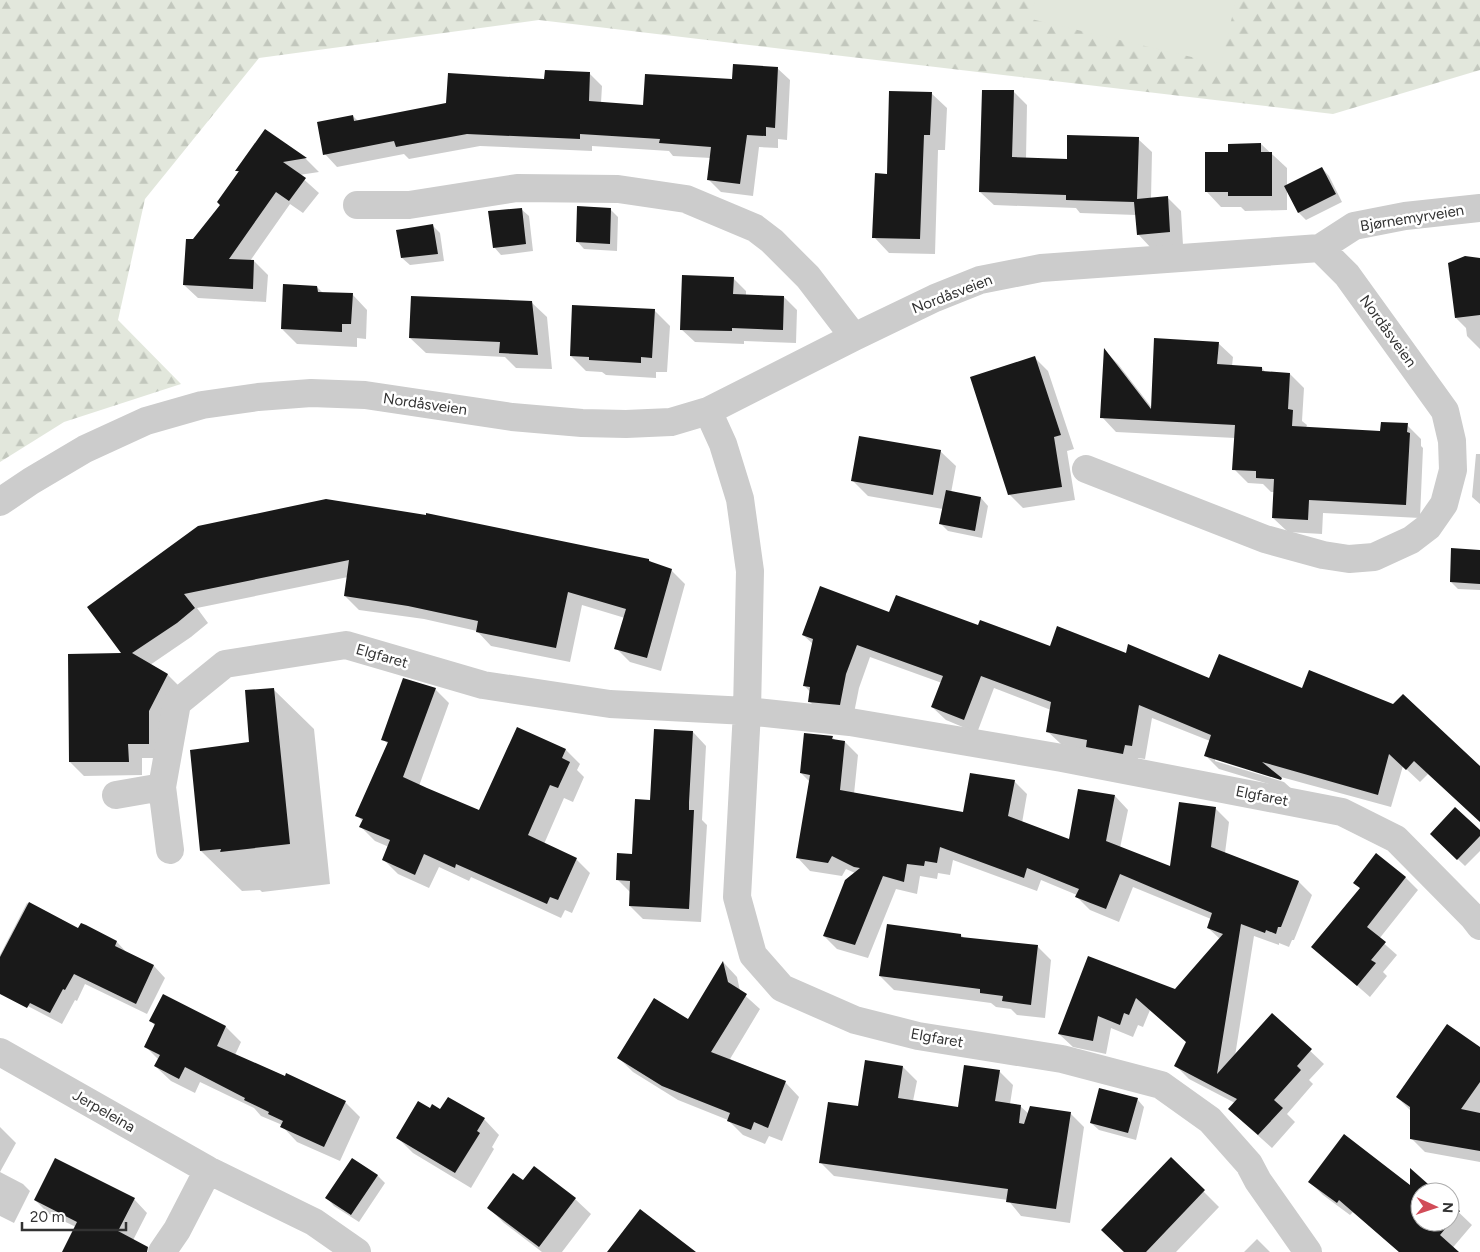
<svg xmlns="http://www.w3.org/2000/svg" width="1480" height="1252" viewBox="0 0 1480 1252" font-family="Figtree,sans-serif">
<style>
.forest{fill:url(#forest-firs)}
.garden{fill:#e2e7dc}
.shadow{fill:#0003}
.building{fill:#191919}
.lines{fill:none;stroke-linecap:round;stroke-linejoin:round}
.minor{stroke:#ccc;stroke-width:28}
.labels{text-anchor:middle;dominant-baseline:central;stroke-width:5;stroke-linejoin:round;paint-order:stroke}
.street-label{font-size:15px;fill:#323232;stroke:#fff}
</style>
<defs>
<pattern id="forest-firs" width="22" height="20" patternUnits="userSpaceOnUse" patternTransform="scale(1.25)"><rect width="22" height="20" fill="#e2e7dc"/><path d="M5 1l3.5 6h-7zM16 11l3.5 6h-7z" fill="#c2c7bd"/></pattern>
</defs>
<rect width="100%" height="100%" fill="#fff"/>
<path class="forest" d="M0,0h1480v70l-147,44 -794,-94 -280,38 -114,141 -27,121 63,64 -117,38 -64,40z"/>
<path class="garden" d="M1035,0h201l-15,64 -190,-45z"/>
<path class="shadow" d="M777,68l13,12 -3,60 -9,-1v9l-19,-1 -6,49 -32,-4 -13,-13 3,-21 -38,-2 -4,-5 -77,-5v5l-112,-5 -71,13 -5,-5 -67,13 -12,-13 28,-38 5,5 89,-17 99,-24 43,-7 13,13 -1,17 44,3z
M1014,92l13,13 -1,54 42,2 70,-22 14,13 -1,47 16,-2 14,14 2,34 -32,3 -13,-14 -2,-19 -56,-2 -4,-5 -82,-3 -14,-13z
M931,93l16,15 -2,42h-7l-3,104 -46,-1 -15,-16 15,-62z
M265,130l41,29 13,13 -20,3 20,18 -16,20 -13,-9 -40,57h4l14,14 -2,27 -68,-4 -14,-13 9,-44 29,-36 17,-32 -2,-2z
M1261,144l26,24v18l35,-18 7,8 13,26 -36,18 -7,-7 -12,-24v21l-42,1 -4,-4h-20l-15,-16 23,-38z
M521,209l8,7 4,35 -32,4 -7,-8z
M611,210l7,7 -1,34 -33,-2 -7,-8z
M432,225l8,8 4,28 -34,4 -8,-7z
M1480,260v89l-13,-13 -1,-8 -10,-10z
M733,278l13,13v5l38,1 13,13 -1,33 -52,-2v3l-49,-2 -14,-13z
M317,287l6,6 29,1 15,16 -1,29 -9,-1v9l-60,-3 -15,-15z
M531,302l16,15 5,52 -36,-1 -11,-11 -79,-4 -16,-15z
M654,310l16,16 -3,46h-11v6l-50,-3 -4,-3 -16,-1 -15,-15z
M1218,343l15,14 -1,9 30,2 4,5 24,1 14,14 -2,33 5,4 -1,3 75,4 26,-7 14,14v7l2,2 -3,70 -97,-5 -1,21 -34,-2 -15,-14 2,-26h-4l-8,-8 -15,-1 -14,-14 1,-31 -119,-6 -14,-15 3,-66 13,13 34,44z
M1035,358l13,13 26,78 -7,2 8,49 -52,8 -14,-14z
M940,451l16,15 -5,27 30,5 7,8 -6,32 -34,-7 -7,-7 2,-15 -75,-13 -15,-15z
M1476,454h4v50l-8,-7z
M198,527l451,33 4,4 18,6 14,14 -24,87 -31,-9 -14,-14 9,-30 -43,-13 -12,57 -79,-16 -14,-15 -53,-12 -65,-9 -14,-14 3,-19 -151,31 11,15 -17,14 -41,28 18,10 14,14 -20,69h-20v17l-58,1 -14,-14 53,-108z
M1480,551v39l-22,-1 -7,-7z
M890,613l89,14 71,20 76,7 84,25 270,89v54l-52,-48 -8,8 -17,-16 -12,41 -176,-48v2l69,21 11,10 -76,-23 -13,-13 4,-15 -58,-23 -7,41 -7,-1 -2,8 -75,-22 -14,-13 4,-21 -57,-22 -17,45 -31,-13 -14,-13 10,-24 -72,-26 -11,31 -6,30 -30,-3 -14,-14 1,-9 -6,-7 9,-41 -10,-9z
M273,689l41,40 16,155 -68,8 -2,-2 -18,1 -41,-40 50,-108z
M435,689l14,14 -30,83 60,26 38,-84 49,22 14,14 -3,6 7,7 -11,25 -9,-4 -20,46 32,15 14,14 -18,40 -7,-3 -4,8 -90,-41 -2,4 -30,-14 -10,21 -31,-14 -14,-14 5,-13 -14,-6 -14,-14 2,-5 -6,-7 31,-71 -5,-5z
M693,732l13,14 -4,74 5,5 -6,97 -58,-3 -13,-13 1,-13 -14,-14 16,-24 18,-54z
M832,737l4,4 9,1 13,13 -4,39 110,19 50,-32 13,13 -5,29 48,18 45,-45 13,14 -8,38 51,20 9,-65 36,6 13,13 -4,31 74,29 13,13 -18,45h-2l-3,7 -10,-4v2l-25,-9 -19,120 37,-41 52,49 -15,16 4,4 -26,30 8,8 -23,26 -29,-26 -8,-19 -46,-24 -13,-13 11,-24 -37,-32 -7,17 -5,-2 -5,12 -22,-9 -5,26 -33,-7 -14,-13 30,-77 86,34 45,-52 -12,-11 3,-9 -78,-32 -14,35 -29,-12 -13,-13v-2l-36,-15 -4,11 -84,-31 -3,15 -12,-2 -1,6 -17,-3 -3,18 -21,-5 -28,69 -31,-9 -13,-13 31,-63 -9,-4 -4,7 -32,-5 -13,-14 13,-75 -9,-9z
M1480,832v19l-15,15 -34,-32z
M1377,855l29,23 12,12 -39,49 18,16 -14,17 4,4 -17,21 -57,-50 48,-58 -6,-6z
M27,903l52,27 6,-4 32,16 11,12 26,12 11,12 -18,36 -62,-30 -8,17 -2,-1 -13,24 -61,-32 -1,-37z
M961,935l3,3 73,8 14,14 -6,58 -28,-3 -6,-6 -15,-2 -5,-4 -97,-13 -14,-14z
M724,963l13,14 3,14 20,18 -30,50 55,23 14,15 -17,44 -13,-5 -4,8 -22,-9 -15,-15 -50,-20 -45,-28 -14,-14 69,-38z
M151,1021l75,6 15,15 -6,13 110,47 15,15 -20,44 -43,-19 -17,-18 -19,-8 -7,-8 -54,-26 -5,11 -24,-12 -16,-15 3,-7 -13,-13 10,-20z
M1480,1049v113l-55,-10 -14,-14v-27l-14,-14z
M866,1061l37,6 14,14 -4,20 46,7 40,-37 14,14 -3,19 10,2 9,8 41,-1 14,14 -14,96 -49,-7 -13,-16 -174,-24 -14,-14 39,-54z
M1137,1099l7,8 -8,33 -37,-10 -8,-7z
M430,1109l54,10 15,16 -7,12 2,2 -23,39 -58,-35 -15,-15z
M0,1127l16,16 -16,29 23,12 7,7 -16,32 -14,-7z
M1171,1159l48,48 -43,45h-50z
M534,1168l41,31 16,15 -29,38h-20l-38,-29 -15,-15 35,-26z
M377,1175l8,8 -26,39 -25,-16 -7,-8z
M1310,1182l101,5 24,5h-15v30h30v-18l22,21 -23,27h-50l-46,-40 -3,3 -27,-20z
M134,1199l13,14 -20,39h-63l12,-25 -27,-13 -14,-14z
M1257,1239l13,13h-26z"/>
<path class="building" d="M733,64l45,3 -3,61 -9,-1v9l-19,-1 -7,49 -33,-4 4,-33 -52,-4 1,-4 -80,-5v5l-113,-5 -71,13 -2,-6 -71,14 -6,-33 36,-7 1,6 92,-18 2,-30 96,6 1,-9 45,2 -1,29 54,4 2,-31 87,5z
M982,90h32l-2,67 55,2v-24l72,2 -2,62 31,-3 2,36 -33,3 -3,-33 -68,-2v-5l-87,-3z
M889,91l43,1 -2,43h-6l-4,104 -48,-1 3,-65 12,1z
M265,129l42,29 -24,4 23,16 -17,23 -13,-9 -47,67 25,1 -1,29 -70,-4 3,-46h7l27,-34 -3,-3 22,-31h-4z
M1261,143v9h11v44h-44v-4h-23v-40h23v-8z
M1322,167l14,27 -38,19 -14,-27z
M577,206l34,2 -1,36 -34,-2z
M522,208l4,36 -33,4 -5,-37z
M433,224l5,30 -37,4 -5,-28z
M1465,256l15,2v57l-25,3 -7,-55z
M682,275l52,2 -1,17 51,2 -1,34 -51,-2v3l-52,-1z
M283,284l34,2 1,6 35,1 -2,31h-9v8l-61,-3z
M411,296l121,5 6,54 -39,-2 1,-11 -91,-4z
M572,305l83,4 -3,49 -11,-1v6l-52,-3v-3l-19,-1z
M1154,338l65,4 -2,22 45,3v4l28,2 -2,36 5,1 -1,16 88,5 1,-9 27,1 -1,9 3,1 -4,72 -97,-5 -1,20 -36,-2 2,-39 -18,-1v-7l-24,-1 3,-45 -135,-7 4,-70 47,61z
M1035,356l26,79 -7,2 8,50 -54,8 -38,-118z
M859,436l82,14 -8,45 -82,-14z
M946,490l35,7 -6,34 -36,-7z
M326,499l100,16v-2l223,46v2l23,8 -25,89 -33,-9 12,-40 -58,-17 -12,56 -80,-16 2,-11 -70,-15 -64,-10 5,-36 -165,34 11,14 -18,15 -45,30 36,21 -19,37v33h-21l1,18h-60l-1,-108 53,-1 -34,-46 111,-81z
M1451,548l29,2v34l-30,-2z
M820,586l69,26 7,-17 82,30 2,-5 70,26 7,-20 69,27 2,-9 81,34 10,-24 83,34 7,-18 84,34 10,-10 77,72v56l-66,-61 -8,9 -17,-16 -11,41 -116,-33 20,16 -1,2 -77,-24 7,-21 -72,-30 -7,41 -7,-1 -2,9 -37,-7 1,-7 -41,-8 5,-30 -70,-26 -17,44 -33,-13 12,-31 -86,-31 -11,29 -6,31 -32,-3 2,-15 -7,-1 10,-47 -11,-4z
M403,678l33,10 -33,89 24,11 52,22 38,-83 49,22 -4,9 8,4 -12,26 -8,-3 -22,50 49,23 -19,42 -8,-3 -3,7 -91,-40 -1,4 -31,-14 -9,21 -33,-15 8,-20 -31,-13 4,-8 -8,-3 33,-74 -7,-2z
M274,688l16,156 -70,8 1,-3 -21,2 -10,-101 59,-8 -4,-52z
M654,729l39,2 -4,71v8h5l-5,99 -60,-3 1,-25 -14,-1 1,-27 15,1 3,-55 15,1z
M804,733l29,3 -1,3 13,2 -5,49 123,22 7,-39 45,7 -7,36 61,23 9,-50 37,6 -9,46 64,25 9,-64 37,5 -5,40 88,34 -18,46h-3l-2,7 -10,-4 -1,3 -24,-9 -24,150 55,-61 40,36 -15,17 4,4 -27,30 9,8 -25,27 -30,-26 9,-10 -63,-33 12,-24 -50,-44 -7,17 -5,-2 -4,12 -22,-9 -5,25 -35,-7 30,-78 87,33 48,-55 -16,-6 5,-15 -92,-39 -14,35 -31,-12 4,-8 -52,-21 -3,10 -84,-31 -3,16 -12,-2 -1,5 -17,-2 -3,18 -21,-6 -28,69 -32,-9 22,-56 15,-12 -6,-1 -22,-11 -4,7 -32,-5 14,-83 -10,-2z
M1455,807l25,23v6l-23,24 -27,-26z
M1376,853l30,24 -39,50 19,15 -15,18 5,3 -19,23 -46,-39 49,-59 -7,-5z
M29,902l49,26 3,-5 5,2 31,16 -2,5 39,19 -18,39 -62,-30 -9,16 -2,-1 -13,24 -20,-10 -3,5 -27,-14v-37z
M887,924l74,10v3l77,8 -7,60 -29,-4 1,-5 -23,-3v-4l-101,-13z
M723,961l5,21 19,12 -36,58 75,29 -18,47 -14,-6 -3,8 -24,-9 3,-8 -68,-27 -45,-28 37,-60 34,21z
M163,994l63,32 -9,20 68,30 1,-3 60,28 -22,46 -44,-20 3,-6 -15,-7 1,-2 -25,-12 1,-2 -60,-31 -6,12 -25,-13 6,-11 -16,-8 11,-23 -6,-3z
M1447,1024l33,23v35l-19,27 19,4v38l-70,-12v-32l-14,-10z
M865,1060l38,6 -5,32 60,9 6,-42 36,5 -5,31 26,4 -2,18 5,1 6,-18 41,6 -15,97 -50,-7 2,-13 -189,-26 9,-61 30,4z
M1099,1088l39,10 -10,35 -38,-10z
M448,1097l37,21 -8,13 3,2 -25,40 -59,-35 22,-37 12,7 2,-4 8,5z
M1344,1134l66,51v-17l27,24h-17v30h30v-19l10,8 -20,24 19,17h-60l-60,-52 -2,3 -29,-21z
M1171,1157l34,33 -59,62h-22l-23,-22z
M55,1158l80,40 -17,33 30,16 -1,5h-85l15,-30 -43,-22z
M352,1158l26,17 -27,40 -26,-17z
M534,1166l42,32 -37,49 -52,-39 26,-35 10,7z
M640,1209l26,20 30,23h-89z"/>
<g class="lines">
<path class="minor" d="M357,205h52l108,-17 101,1 68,10 69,29 17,13 36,36 46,60
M1320,248l34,-22 51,-10 75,-8
M708,411l15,33 17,55 10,72 -3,140 -10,186 16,58 29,33 73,32 63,16 144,23 99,26 49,35 39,44 9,17 50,71
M0,502l31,-21 54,-32 61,-28 56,-16 56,-8 53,-4 54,2 147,22 70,6 44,1 45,-2 37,-11 146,-74 81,-39 45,-18 61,-12 279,-20 27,27 98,136 7,30 1,29 -9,34 -16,23 -17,13 -37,17 -25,2 -26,-4 -58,-16 -179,-70
M116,795l46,-8
M170,850l-8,-63 15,-84 48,-39 121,-19 137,40 127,19 137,7 103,11 212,36 280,54 54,27 77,78 7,9
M0,1052l208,118 106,52 43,30
M162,1252l15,-22 31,-60"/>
</g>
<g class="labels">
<g class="street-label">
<text transform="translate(1412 218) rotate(-9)">Bjørnemyrveien</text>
<text transform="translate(952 294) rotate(-21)">Nordåsveien</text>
<text transform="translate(1388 331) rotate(54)">Nordåsveien</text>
<text transform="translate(425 404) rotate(8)">Nordåsveien</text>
<text transform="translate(382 656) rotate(16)">Elgfaret</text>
<text transform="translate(1262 796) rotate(11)">Elgfaret</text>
<text transform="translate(937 1038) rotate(10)">Elgfaret</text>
<text transform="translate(104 1111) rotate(30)">Jerpeleina</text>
</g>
</g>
<g transform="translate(1435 1207) rotate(93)"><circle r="24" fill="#ffffff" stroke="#adadad"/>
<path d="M0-4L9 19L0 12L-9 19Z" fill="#d14c58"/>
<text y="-8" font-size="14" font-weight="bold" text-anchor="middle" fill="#323232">N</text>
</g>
<path d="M22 1222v8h104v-8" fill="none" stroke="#323232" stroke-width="2.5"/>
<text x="30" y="1222" font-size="15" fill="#323232" stroke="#ffffff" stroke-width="4" paint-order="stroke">20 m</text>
</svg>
